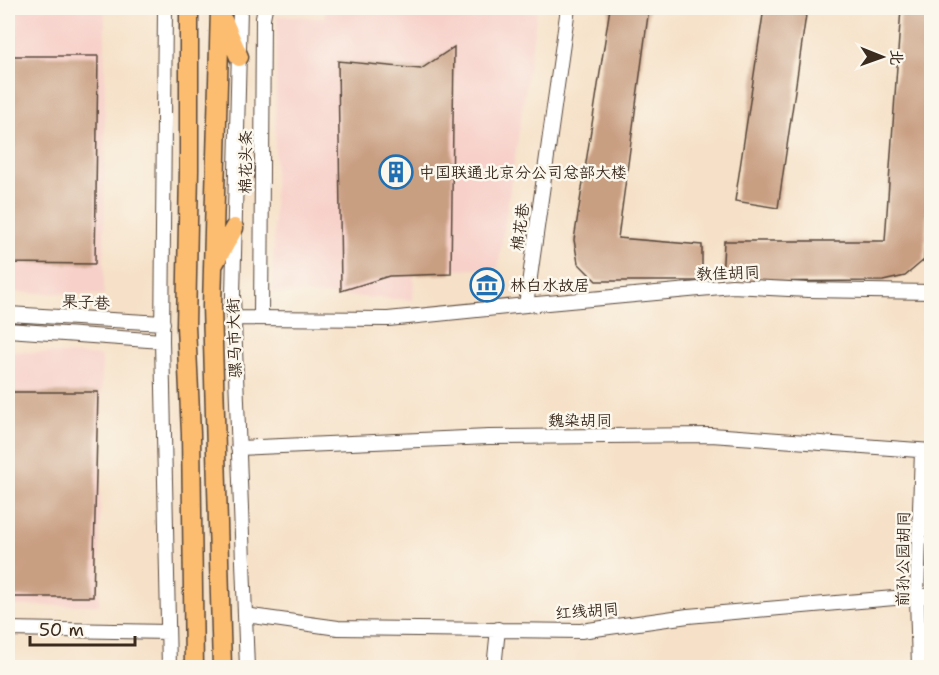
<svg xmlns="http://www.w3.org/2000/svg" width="939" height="675" viewBox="0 0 939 675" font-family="'Shantell Sans','LXGW WenKai TC',sans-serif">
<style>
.built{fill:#f7d0c9}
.building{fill:#c99f82}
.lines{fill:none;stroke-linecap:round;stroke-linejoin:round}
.minor-casing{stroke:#574538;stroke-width:16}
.major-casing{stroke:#574538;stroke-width:21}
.minor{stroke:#fff;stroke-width:14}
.major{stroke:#fcbd6f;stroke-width:18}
.labels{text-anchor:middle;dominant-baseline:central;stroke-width:5;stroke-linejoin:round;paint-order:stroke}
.street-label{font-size:16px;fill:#3b2a1e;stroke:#fbf7ec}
.poi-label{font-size:16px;fill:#3b2a1e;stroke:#fbf7ec;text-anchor:start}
</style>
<rect width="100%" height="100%" fill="#fbf7ec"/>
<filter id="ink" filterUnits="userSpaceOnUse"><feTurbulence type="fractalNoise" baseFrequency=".0167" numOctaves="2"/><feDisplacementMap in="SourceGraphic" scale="12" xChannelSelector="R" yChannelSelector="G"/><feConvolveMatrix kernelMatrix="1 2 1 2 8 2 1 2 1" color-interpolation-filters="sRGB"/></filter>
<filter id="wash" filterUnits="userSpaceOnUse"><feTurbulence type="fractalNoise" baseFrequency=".008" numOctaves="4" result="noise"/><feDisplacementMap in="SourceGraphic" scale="24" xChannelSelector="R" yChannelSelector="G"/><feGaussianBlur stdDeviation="1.35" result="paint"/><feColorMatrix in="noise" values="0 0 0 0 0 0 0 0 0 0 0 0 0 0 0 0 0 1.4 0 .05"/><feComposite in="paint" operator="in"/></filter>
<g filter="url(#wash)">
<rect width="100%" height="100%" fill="#f6e1c8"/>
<path class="built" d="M18,8h87l-1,287 -96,-3v-256l9,-1z
M325,10l212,2 -39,256 -84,4 -1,28 -140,-8 4,-276 47,2z
M8,351l94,5 -3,249 -91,1z"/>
<g id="blocks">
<path class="building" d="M610,8h39l-31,230 84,7v36h-106l-18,-18 -4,-23z
M764,8h43l-29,200 -43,-7z
M901,8h31v127l-8,125 -19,16 -22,5 -161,1 2,-41h161z
M454,47l-3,227 -62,2 -48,15 -3,-230 83,8z
M8,56h90l-3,208 -87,-1z
M8,392h90l-5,205h-85z"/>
</g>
</g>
<g filter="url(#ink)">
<use href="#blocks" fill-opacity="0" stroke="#574538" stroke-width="1.5"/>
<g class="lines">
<defs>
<path id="minor" d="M165,8l-3,333 7,327
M240,8l-7,287 14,373
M526,305l206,-19 76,4 124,2
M8,314l155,9
M234,318l154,1 138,-14 42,-297
M261,318l2,-300 2,-10
M8,330l154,11
M238,448l251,-11 222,-2 221,16
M245,615l93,13 243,3 107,-15 229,-20h15
M8,629l160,3
M494,668l4,-39
M919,668l-2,-72 5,-145"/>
<path id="major" d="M189,8v163l-3,155 5,108 3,234
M220,8l-8,298 10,362
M223,20l16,37
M214,264l20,-36"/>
</defs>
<use href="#minor" class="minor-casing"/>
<use href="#major" class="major-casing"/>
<use href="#minor" class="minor"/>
<use href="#major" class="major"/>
</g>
</g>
<defs>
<symbol id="building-ring" viewBox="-11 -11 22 22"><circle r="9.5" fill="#fbf7ec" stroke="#1f6fb2" stroke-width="1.5"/><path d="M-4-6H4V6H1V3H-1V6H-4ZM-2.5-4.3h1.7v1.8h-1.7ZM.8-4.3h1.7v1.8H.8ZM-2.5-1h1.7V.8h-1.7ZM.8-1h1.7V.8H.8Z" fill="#1f6fb2"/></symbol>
<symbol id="museum-ring" viewBox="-11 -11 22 22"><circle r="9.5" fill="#fbf7ec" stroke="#1f6fb2" stroke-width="1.5"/><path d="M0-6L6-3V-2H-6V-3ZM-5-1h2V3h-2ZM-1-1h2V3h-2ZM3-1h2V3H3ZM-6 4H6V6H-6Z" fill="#1f6fb2"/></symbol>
</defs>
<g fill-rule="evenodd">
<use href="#building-ring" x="377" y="153" width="38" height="38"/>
<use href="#museum-ring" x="468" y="266" width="38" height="38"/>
</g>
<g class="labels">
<g class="street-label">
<text transform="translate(245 162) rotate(-90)">棉花头条</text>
<text transform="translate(520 227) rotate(-82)">棉花巷</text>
<text transform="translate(728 273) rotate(-2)">教佳胡同</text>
<text transform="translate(86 302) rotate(3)">果子巷</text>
<text transform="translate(234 338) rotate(-92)">骡马市大街</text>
<text x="580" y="420">魏染胡同</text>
<text transform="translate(903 559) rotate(-89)">前孙公园胡同</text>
<text transform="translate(587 611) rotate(-4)">红线胡同</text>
</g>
<g class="poi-label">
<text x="419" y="172">中国联通北京分公司总部大楼</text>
<text x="510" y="285">林白水故居</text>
</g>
</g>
<rect width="939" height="675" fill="none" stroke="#fbf7ec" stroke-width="30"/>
<g transform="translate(882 57) rotate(91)" stroke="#fbf7ec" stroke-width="4.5" paint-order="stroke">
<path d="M0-4.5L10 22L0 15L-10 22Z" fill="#3b2a1e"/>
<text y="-9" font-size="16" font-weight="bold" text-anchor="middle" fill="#3b2a1e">北</text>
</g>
<path d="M30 636v9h105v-9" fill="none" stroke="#3b2a1e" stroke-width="3"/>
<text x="39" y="636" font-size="18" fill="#3b2a1e" stroke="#fbf7ec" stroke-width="4.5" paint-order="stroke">50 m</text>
</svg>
